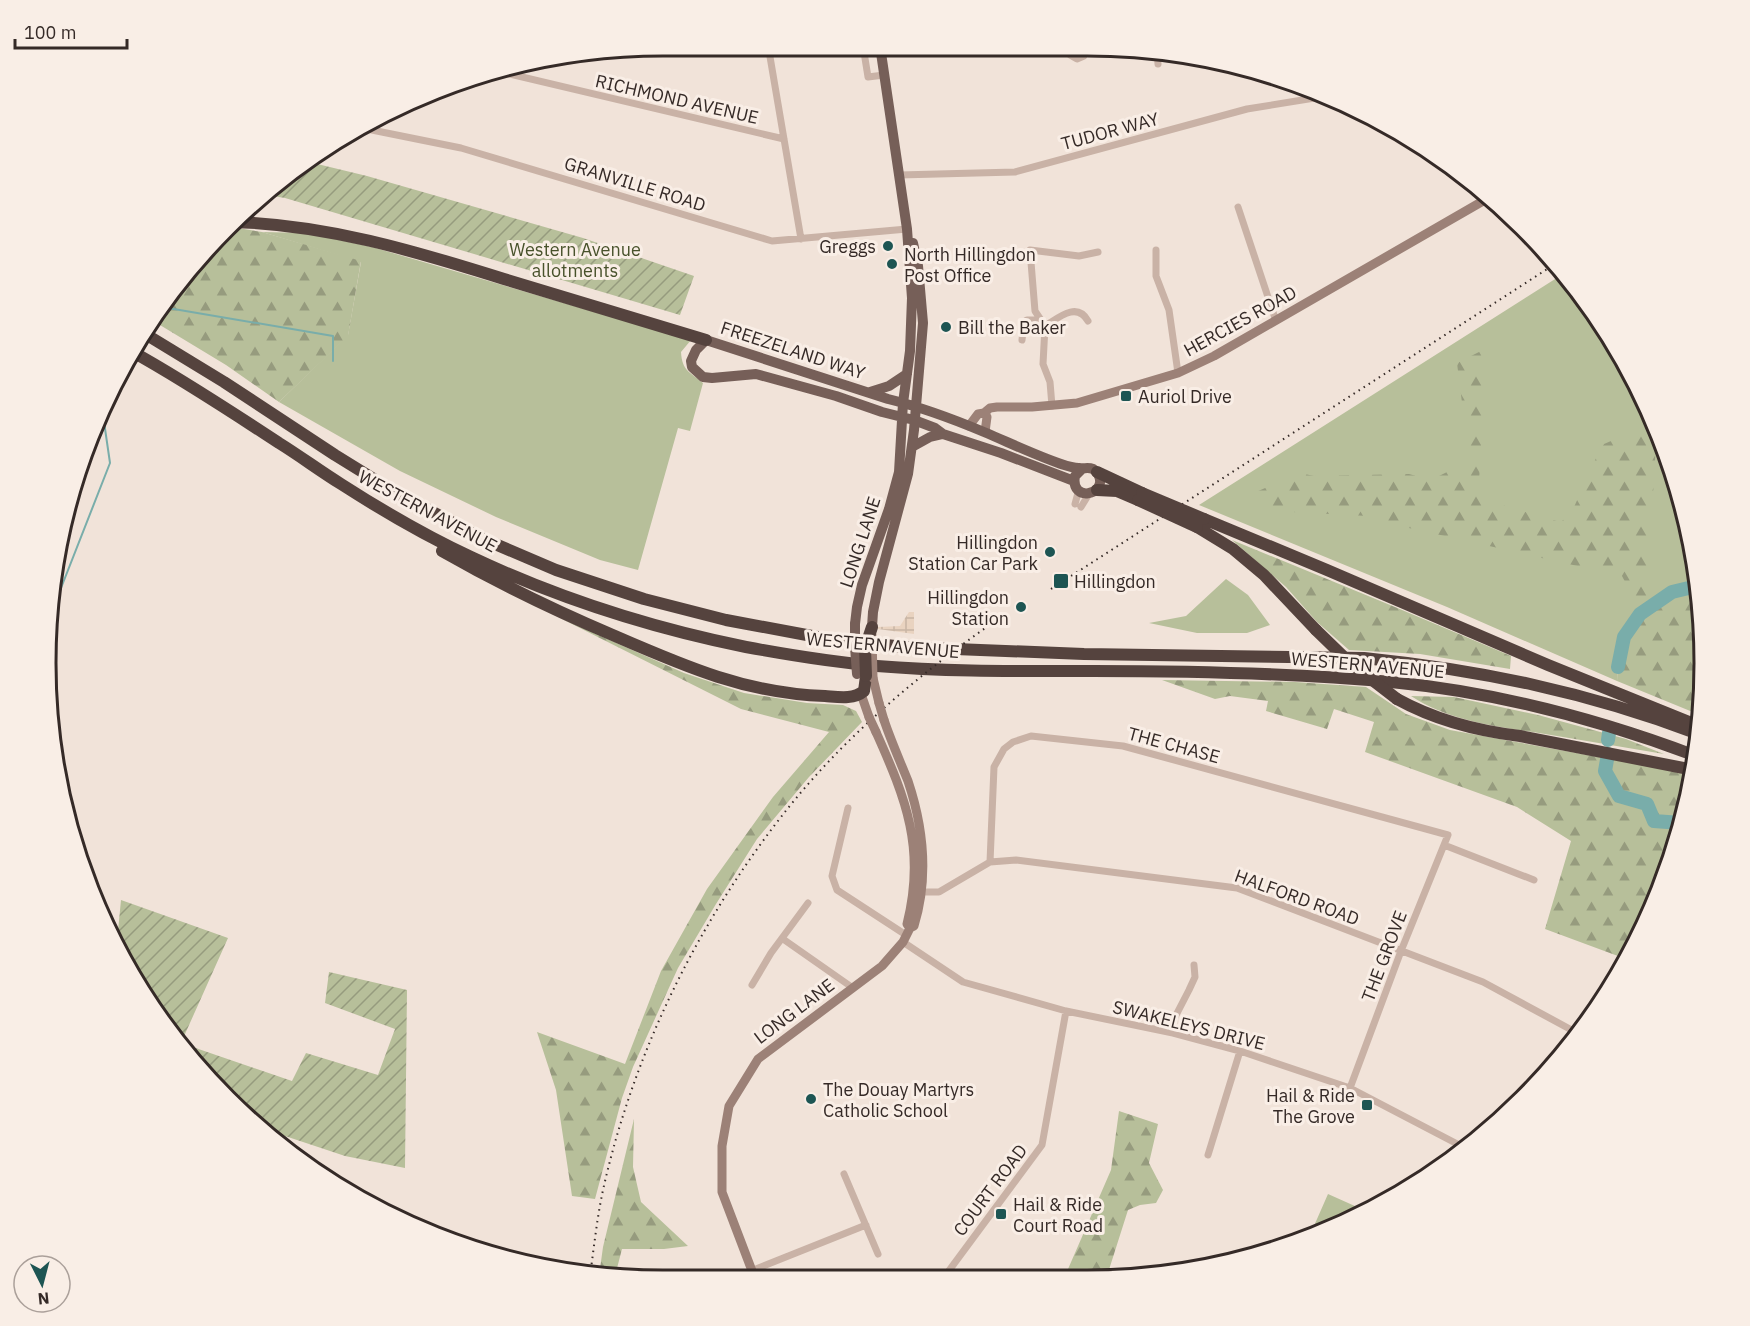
<svg xmlns="http://www.w3.org/2000/svg" width="1750" height="1326" viewBox="0 0 1750 1326" font-family="'IBM Plex Sans',sans-serif">
<style>
.green{fill:#b7bf9a}
.forest{fill:url(#forest-firs)}
.garden{fill:url(#garden-furrows)}
.plaza{fill:url(#plaza-grid)}
.lines{fill:none;stroke-linecap:round;stroke-linejoin:round}
.stream{stroke:#79adaa;stroke-width:2}
.river{stroke:#79adaa;stroke-width:14}
.street{stroke:#c9b2a6;stroke-width:7}
.secondary{stroke:#9c8177;stroke-width:9}
.primary{stroke:#765f58;stroke-width:10}
.highway{stroke:#55433e;stroke-width:12}
.rail{stroke:#352a27;stroke-width:2;stroke-dasharray:1.5 4.5;stroke-linecap:butt}
.secondary-bridge{stroke:#9c8177;stroke-width:9}
.primary-bridge{stroke:#765f58;stroke-width:10}
.highway-bridge{stroke:#55433e;stroke-width:12}
.poi-dot{fill:#1d5553;stroke:#f9eee6;stroke-width:2}
.labels{text-anchor:middle;dominant-baseline:central;stroke-width:6;stroke-linejoin:round;paint-order:stroke}
.street-label{font-size:18px;fill:#352a27;stroke:#f9eee6}
.poi-label{font-size:18px;fill:#352a27;stroke:#f9eee6;text-anchor:start}
.park-label{font-size:18px;fill:#48522b;stroke:#f9eee6}
.rim{fill:none;stroke:#352a27;stroke-width:3}
</style>
<defs>
<pattern id="forest-firs" width="22" height="20" patternUnits="userSpaceOnUse" patternTransform="scale(1.5)"><rect width="22" height="20" fill="#b7bf9a"/><path d="M5 1l3.5 6h-7zM16 11l3.5 6h-7z" fill="#969b7e"/></pattern>
<pattern id="garden-furrows" width="10" height="10" patternUnits="userSpaceOnUse" patternTransform="scale(1.5)"><rect width="10" height="10" fill="#b7bf9a"/><path d="M-1 1l2-2M0 10L10 0M9 11l2-2" fill="none" stroke="#969b7e"/></pattern>
<pattern id="plaza-grid" width="8" height="8" patternUnits="userSpaceOnUse" patternTransform="scale(1.5)"><rect width="8" height="8" fill="#e9d3c0"/><path d="M0 4h8M4 0v8" fill="none" stroke="#c8b5a5"/></pattern>
</defs>
<rect width="100%" height="100%" fill="#f1e3d9"/>
<path class="green" d="M262,232l45,1 65,14 319,93 -10,12c1,19 9,20 22,31l-13,48 -12,-3 -40,142 -38,-10 -104,-43 -96,-46 -121,-69 69,-67 13,-73z
M1563,274l38,45 57,107 35,116 4,44 -31,13 -48,60 -1,22 -170,-74 -248,-102z
M1226,579l22,16 22,30 -23,8h-50l-48,-10 37,-7z
M1328,1194l38,17c-13,7 -43,28 -56,24z"/>
<path class="forest" d="M226,226l36,6 99,29 -13,75 -69,66 -53,-37 -76,-46z
M1487,348l-9,150 82,24 10,-6 27,-60 7,-12 42,-18 1,-20 10,19 -10,174h-13l-12,-23 -213,-48 -41,-12 -95,-5 -17,-19 44,-19 14,3 95,-2 22,6 22,-11 16,-11 -12,-95z
M1232,540l163,67 116,49 -1,13 -90,-15 -71,-4 -32,-28 -31,-35z
M1696,586l9,77 -5,52 -83,-34 1,-22 9,-23 21,-22 18,-15z
M560,618l124,55 60,20 63,10 36,2 13,6 6,11 -53,55 -52,62 -41,65 -38,64 -45,99 -11,31 -27,101 -23,-3 -16,-106 -19,-58 88,32 36,-93 46,-82 66,-92 56,-65 -88,-23z
M1162,680l133,2 71,5 40,27 44,16 198,36 46,10 -1,7 -35,116 -32,60 -81,-30 26,-88 -54,-34 -152,-55 9,-30 -40,-13 -7,20 -61,-18 2,-10 -38,-5 -15,3z
M1411,696l43,1 84,18 88,24 38,15c-38,-6 -75,-13 -113,-19 -48,-8 -99,-12 -140,-39z
M1119,1111l39,13 -9,39 14,27 -7,13 -16,2 -12,5 -21,66h-42l46,-106z
M634,1119l-1,48 8,35 47,44 -24,3h-42l-7,27h-16l4,-29z"/>
<path class="garden" d="M309,162l58,14 216,62 111,38 -14,39 -395,-117 -18,-3z
M121,900l107,38 -47,105 111,38 14,-28 72,22 17,-46 -70,-26 4,-31 78,18 -2,178 -60,-12 -60,-20 -32,-14 -27,-22 -77,-93 -32,-66z"/>
<path class="plaza" d="M909,612h5v22l-36,-5v-2l22,-1z"/>
<g class="lines">
<path class="stream" d="M161,306l1,1 171,29v25
M52,611l58,-148 -8,-55"/>
<path class="river" d="M1618,667l6,-30 16,-23 32,-22 25,-6
M1608,740l1,-7
M1608,754l-3,17 14,25 28,8 7,17 27,2"/>
<path class="street" d="M768,45l33,194
M863,46l5,31 16,-2
M1071,46l-2,4 1,5 7,4 7,-3 1,-4 -2,-6
M1157,51l1,13
M967,52l92,-6
M493,70l291,69
M357,127l104,21 311,93 135,-12
M899,175l116,-3 232,-63 80,-13
M1238,207l38,114
M1156,250v26l13,34 9,63
M1045,326c13,-8 32,-25 43,-5
M1022,340l2,-18 3,-2h13
M1052,406l-2,-24 -7,-18 2,-38 -10,-15 -5,-61 49,6 19,-4
M1075,504l3,-11 -1,-4
M1081,507l8,-13
M848,808l-16,68 5,14 69,45
M1444,845l90,35
M990,862l4,-95 10,-18 9,-7 18,-6 92,10 325,89 -47,116 -51,137
M923,892h16l51,-30 26,-2 221,28 246,94 96,52
M783,939l70,49
M903,942l60,40 103,29 107,22 67,18 110,37 115,60
M752,985l19,-32 37,-50
M1173,1033l1,-14 15,-29 6,-13 -1,-12
M1208,1155l32,-104
M844,1174l34,80
M751,1271l115,-46
M945,1276l97,-131 24,-134"/>
<path class="secondary" d="M984,413l3,4 -2,15
M969,426l9,-12 6,-1 6,-5 7,-1h35l45,-4 101,-30 36,-17 276,-159
M873,678l6,25
M861,694l8,23
M876,732c30,67 50,117 31,192l3,4
M754,1276l-32,-84v-46l7,-40 29,-47 124,-93 21,-24 7,-14 4,-2c15,-49 10,-97 -6,-145 -8,-20 -17,-40 -24,-61"/>
<path class="primary" d="M870,392l19,-6 18,-12
M912,447l18,-10 13,-3
M1074,481l-73,-28 -58,-19 -8,-6 -21,-8 -32,-8 -46,-16 -80,-22 -44,4 -9,-1 -11,-10 -1,-6 5,-11 10,-10 182,59c33,8 65,20 96,33 26,11 51,23 77,32 6,2 12,4 18,4 5,1 9,-1 14,1 3,2 5,4 6,7 8,19 -29,27 -24,0l7,-7
M855,624l2,-17 5,-22 27,-76 10,-37 4,-69 7,-52 2,-53 -5,-69 -27,-183
M872,627l1,-15 6,-30 29,-108 6,-44 9,-107 -5,-57 -5,-23"/>
<path class="highway" d="M232,222c93,2 183,29 272,57 67,20 135,41 202,61
M142,332l82,50 111,73 55,34 91,49 75,32 88,29 82,21 102,19 77,8 179,7 280,4c116,12 224,34 334,76
M131,351c51,28 99,60 148,92 21,13 41,28 62,41 42,27 85,52 130,73 87,41 181,71 275,90 43,8 87,15 131,19 72,6 144,5 216,5 99,0 199,2 298,11 104,10 207,37 305,74
M1097,472l45,21
M1097,490l20,1 21,9
M1204,519l123,51 221,95 151,61
M1197,527l36,22 31,26 52,55
M442,551c56,32 114,60 173,85 69,30 133,58 210,60 13,1 28,4 39,-5l2,-15
M1397,699c38,21 81,32 123,37l174,34"/>
<path class="rail" d="M1051,589l504,-325
M590,1276c4,-29 7,-58 13,-86 30,-135 93,-264 178,-373 58,-75 133,-139 210,-193"/>
<path class="secondary-bridge" d="M872,635l1,43
M879,703l5,17
M869,717l7,15"/>
<path class="primary-bridge" d="M855,624v23l2,27"/>
<path class="highway-bridge" d="M1142,493l62,26
M1138,500l59,27
M1316,630l33,32 48,37
M866,676l-1,-28 7,-21"/>
</g>
<g class="poi-dot">
<circle cx="888" cy="246" r="6"/>
<circle cx="892" cy="264" r="6"/>
<circle cx="946" cy="327" r="6"/>
<rect x="1120" y="390" width="12" height="12" rx="3"/>
<circle cx="1050" cy="552" r="6"/>
<rect x="1053" y="573" width="16" height="16" rx="3"/>
<circle cx="1021" cy="607" r="6"/>
<circle cx="811" cy="1099" r="6"/>
<rect x="1361" y="1099" width="12" height="12" rx="3"/>
<rect x="995" y="1208" width="12" height="12" rx="3"/>
</g>
<g class="labels">
<g class="street-label">
<text transform="translate(677 99) rotate(13)">RICHMOND AVENUE</text>
<text transform="translate(1110 131) rotate(-15)">TUDOR WAY</text>
<text transform="translate(635 184) rotate(17)">GRANVILLE ROAD</text>
<text transform="translate(1240 321) rotate(-29)">HERCIES ROAD</text>
<text transform="translate(793 350) rotate(18)">FREEZELAND WAY</text>
<text transform="translate(428 511) rotate(28)">WESTERN AVENUE</text>
<text transform="translate(860 542) rotate(-72)">LONG LANE</text>
<text transform="translate(883 645) rotate(5)">WESTERN AVENUE</text>
<text transform="translate(1368 665) rotate(5)">WESTERN AVENUE</text>
<text transform="translate(1174 745) rotate(15)">THE CHASE</text>
<text transform="translate(1297 897) rotate(20)">HALFORD ROAD</text>
<text transform="translate(1384 956) rotate(-69)">THE GROVE</text>
<text transform="translate(794 1011) rotate(-37)">LONG LANE</text>
<text transform="translate(1189 1025) rotate(14)">SWAKELEYS DRIVE</text>
<text transform="translate(990 1190) rotate(-53)">COURT ROAD</text>
</g>
<g class="poi-label">
<text x="876" y="246" text-anchor="end">Greggs</text>
<text x="904" y="254">North Hillingdon<tspan x="904" dy="21">Post Office</tspan></text>
<text x="958" y="327">Bill the Baker</text>
<text x="1138" y="396">Auriol Drive</text>
<text x="1038" y="542" text-anchor="end">Hillingdon<tspan x="1038" dy="21">Station Car Park</tspan></text>
<text x="1074" y="581">Hillingdon</text>
<text x="1009" y="597" text-anchor="end">Hillingdon<tspan x="1009" dy="21">Station</tspan></text>
<text x="823" y="1089">The Douay Martyrs<tspan x="823" dy="21">Catholic School</tspan></text>
<text x="1355" y="1095" text-anchor="end">Hail &amp; Ride<tspan x="1355" dy="21">The Grove</tspan></text>
<text x="1013" y="1204">Hail &amp; Ride<tspan x="1013" dy="21">Court Road</tspan></text>
</g>
<g class="park-label">
<text x="575" y="249">Western Avenue<tspan x="575" dy="21">allotments</tspan></text>
</g>
</g>
<path d="M0 0H1750V1326H0ZM663 56H1087A607 607 0 0 1 1694 663V663A607 607 0 0 1 1087 1270H663A607 607 0 0 1 56 663V663A607 607 0 0 1 663 56Z" fill="#f9eee6" fill-rule="evenodd"/>
<path class="rim" d="M663 56H1087A607 607 0 0 1 1694 663V663A607 607 0 0 1 1087 1270H663A607 607 0 0 1 56 663V663A607 607 0 0 1 663 56Z"/>
<g transform="translate(42 1284) rotate(174)"><circle r="28" fill="#f9eee6" stroke="#aba09a" stroke-width="1.5"/>
<path d="M0-4.5L10 22L0 15L-10 22Z" fill="#1d5553"/>
<text y="-9" font-size="16" font-weight="bold" text-anchor="middle" fill="#352a27">N</text>
</g>
<path d="M15 39v9h112v-9" fill="none" stroke="#352a27" stroke-width="3"/>
<text x="24" y="39" font-size="18" fill="#352a27" stroke="#f9eee6" stroke-width="4.5" paint-order="stroke">100 m</text>
</svg>
